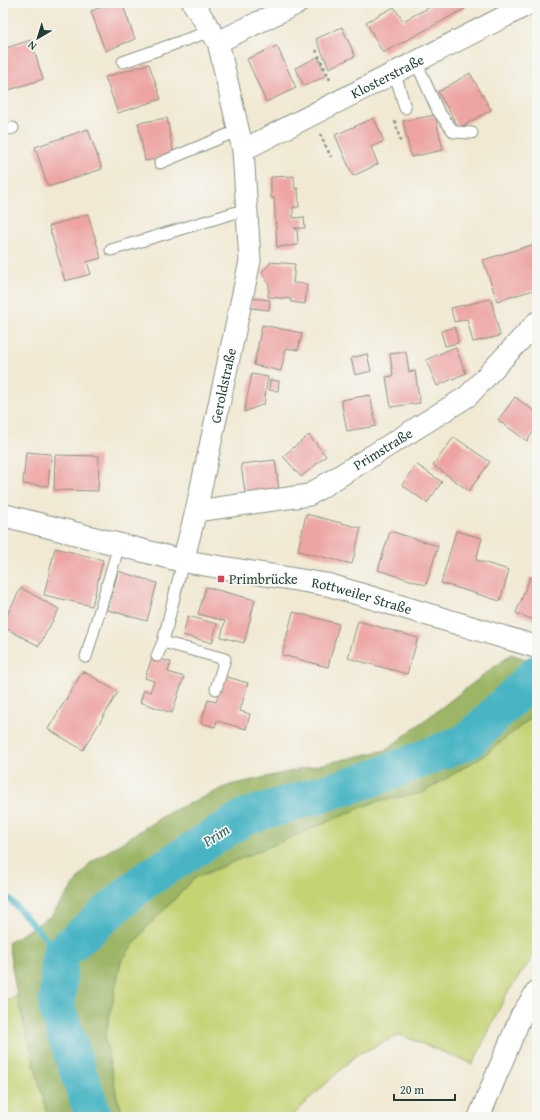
<svg xmlns="http://www.w3.org/2000/svg" width="540" height="1120" viewBox="0 0 540 1120" font-family="'Gentium Book Plus',serif">
<style>
.green{fill:#c5d375;stroke:#728854}
.forest{fill:#9cb566;stroke:#5e794d}
.lines{fill:none;stroke-linecap:round;stroke-linejoin:round}
.stream{stroke:#48b5c4;stroke-width:6}
.river{stroke:#48b5c4;stroke-width:37}
.building{fill:#eda4a3}
.lane-casing{stroke:#889384;stroke-width:13}
.street-casing{stroke:#889384;stroke-width:23}
.secondary-casing{stroke:#889384;stroke-width:24}
.path{stroke:#889384;stroke-width:2.5;stroke-dasharray:3 3;stroke-linecap:butt}
.lane{stroke:#fff;stroke-width:11}
.street{stroke:#fff;stroke-width:21}
.secondary{stroke:#fff;stroke-width:22}
.poi-dot{fill:#d1495b;stroke:#f6f6f2;stroke-width:1.5}
.labels{text-anchor:middle;dominant-baseline:central;stroke-width:3.5;stroke-linejoin:round;paint-order:stroke}
.street-label{font-size:14px;fill:#1f3d34;stroke:#f6f6f2}
.poi-label{font-size:14px;fill:#1f3d34;stroke:#f6f6f2;text-anchor:start}
.water-label{font-size:15px;font-style:italic;fill:#2b615f;stroke:#f6f6f2}
</style>
<rect width="100%" height="100%" fill="#f6f6f2"/>
<filter id="ink" filterUnits="userSpaceOnUse"><feTurbulence type="fractalNoise" baseFrequency=".025" numOctaves="2"/><feDisplacementMap in="SourceGraphic" scale="8" xChannelSelector="R" yChannelSelector="G"/><feConvolveMatrix kernelMatrix="1 2 1 2 8 2 1 2 1" color-interpolation-filters="sRGB"/></filter>
<filter id="wash" filterUnits="userSpaceOnUse"><feTurbulence type="fractalNoise" baseFrequency=".012" numOctaves="4" result="noise"/><feDisplacementMap in="SourceGraphic" scale="16" xChannelSelector="R" yChannelSelector="G"/><feGaussianBlur stdDeviation="0.9" result="paint"/><feColorMatrix in="noise" values="0 0 0 0 0 0 0 0 0 0 0 0 0 0 0 0 0 1.4 0 .05"/><feComposite in="paint" operator="in"/></filter>
<g filter="url(#wash)">
<rect width="100%" height="100%" fill="#f1e9d3"/>
<path class="green" d="M537,713v238l-31,44 -33,69 -73,-29 -44,20 -65,62h-167l-7,-19 -12,-60 16,-77 25,-33 49,-50 182,-77 45,-8 61,-37z
M17,996l31,121h-45v-115z"/>
<path class="forest" d="M511,654l26,9v50l-54,43 -61,37 -45,8 -182,77 -49,50 -25,33 -16,77 12,60 7,19h-76l-31,-121 -9,-53 43,-27 39,-53 78,-50 62,-28 156,-35z"/>
<g class="lines">
<path class="stream" d="M3,892l57,62"/>
<path class="river" d="M94,1117l-18,-51 -19,-58 3,-54 84,-73 101,-64 123,-37 100,-39 69,-68"/>
</g>
<g id="blocks">
<path class="building" d="M114,3h8l13,36 -30,12 -14,-40z
M428,3h35l3,5 -83,45 -17,-31 28,-15 9,14 27,-14z
M342,27l13,29 -26,12 -13,-29z
M31,40l12,39 -40,13v-43z
M277,46l19,42 -30,14 -19,-43z
M318,57l8,19 -22,10 -9,-18z
M149,64l12,35 -43,14 -13,-36z
M470,73l21,37 -32,18 -21,-36z
M435,115l8,35 -32,7 -8,-36z
M167,118l7,38 -29,5 -7,-38z
M374,118l10,23 -13,6 7,17 -25,12 -18,-41z
M88,129l14,40 -54,18 -13,-40z
M294,176l1,13 3,-1 1,19h-6v11l11,-1 1,11h-11l3,1 1,16 -21,2 -3,-49h-3v-21z
M88,214l13,44 -14,4 4,12 -26,7 -16,-55z
M532,245l5,15v29l-40,12 -14,-41z
M271,262l24,2 -2,19 14,1 -2,20 -14,-2v-3l-23,-2 1,-12 -7,-13z
M252,298l18,2 -1,10 -18,-2z
M491,299l9,37 -27,6 -6,-23 -13,3 -3,-14z
M262,325l40,8 -4,17 -12,-2 -5,23 -27,-6z
M455,327l3,16 -13,3 -4,-15z
M455,347l11,26 -29,13 -11,-26z
M406,352l3,20 6,-1 5,32 -29,4 -5,-30 7,-1 -3,-22z
M367,354l4,17 -16,4 -4,-17z
M252,374l16,3 -4,27 -20,8z
M270,380l9,1 -1,10 -9,-1z
M370,395l6,31 -29,5 -6,-31z
M515,397l22,16v14l-10,14 -29,-21z
M309,435l17,21 -25,21 -18,-21z
M454,437l36,25 -21,29 -36,-26z
M26,452l25,2 -3,32 -25,-2z
M55,455l44,1 -1,35 -44,-1z
M275,460l4,30 -34,3 -4,-29z
M416,464l26,18 -15,21 -25,-18z
M306,514l55,14 -9,36 -54,-13z
M390,531l48,15 -12,39 -48,-15z
M456,531l26,7 -6,22 33,10 -9,31 -59,-18z
M55,548l48,12 -11,46 -48,-11z
M118,571l39,12 -10,38 -39,-11z
M530,577l7,3v41l-21,-8z
M206,587l49,13 -11,43 -23,-6 4,-16 -27,-7z
M21,588l38,21 -20,37 -36,-19v-5z
M293,612l46,12 -11,43 -46,-12z
M188,616l29,8 -5,19 -29,-8z
M358,621l60,17 -11,36 -59,-16z
M152,657l19,5 -3,10 16,5 -12,36 -32,-11 4,-12 6,2 4,-11 -9,-3z
M83,671l35,21 -35,58 -35,-21z
M224,676l24,7 -8,28 10,3 -4,15 -29,-8 -2,6 -14,-4 7,-23 8,2z"/>
</g>
</g>
<g filter="url(#ink)">
<use href="#blocks" fill-opacity="0" stroke="#889384" stroke-width="1"/>
<g class="lines">
<defs>
<path id="lane" d="M123,62l88,-31
M416,62l22,49 16,21 18,1
M395,73l10,35
M3,130l10,-2
M160,163l79,-33
M111,250l136,-41
M183,561l-20,81 62,17 -9,30
M157,656l6,-14
M86,657l33,-112"/>
<g id="street">
<path d="M218,42l80,-39"/>
<path id="s1" d="M243,150l288,-147"/>
<path id="s2" d="M196,511l113,-16 159,-99 69,-74"/>
<path id="s3" d="M183,561l13,-50 54,-250 -7,-111 -25,-108 -25,-39"/>
<path d="M479,1117l42,-101 16,-25"/>
</g>
<g id="secondary">
<path id="s4" d="M3,515l180,46 146,24 208,62"/>
</g>
</defs>
<use href="#lane" class="lane-casing"/>
<use href="#street" class="street-casing"/>
<use href="#secondary" class="secondary-casing"/>
<path class="path" d="M316,50l15,32
M395,121l6,23
M320,134l11,23"/>
<use href="#lane" class="lane"/>
<use href="#street" class="street"/>
<use href="#secondary" class="secondary"/>
</g>
</g>
<rect class="poi-dot" x="217" y="575" width="8" height="8" rx="2"/>
<g class="labels">
<g class="street-label">
<text stroke="none"><textPath href="#s1" startOffset="162">Klosterstraße</textPath></text>
<text stroke="none"><textPath href="#s3" startOffset="180">Geroldstraße</textPath></text>
<text stroke="none"><textPath href="#s2" startOffset="201">Primstraße</textPath></text>
<text stroke="none"><textPath href="#s4" startOffset="368">Rottweiler Straße</textPath></text>
</g>
<g class="poi-label">
<text x="229" y="579">Primbrücke</text>
</g>
<g class="water-label">
<text transform="translate(216 835) rotate(-33)">Prim</text>
</g>
</g>
<rect width="540" height="1120" fill="none" stroke="#f6f6f2" stroke-width="16"/>
<g transform="translate(38 38) rotate(218)" stroke="#f6f6f2" stroke-width="3" paint-order="stroke">
<path d="M0-3L7 15L0 10L-7 15Z" fill="#1f3d34"/>
<text y="-6" font-size="11" font-weight="bold" text-anchor="middle" fill="#1f3d34">N</text>
</g>
<path d="M394 1094v6h61v-6" fill="none" stroke="#1f3d34" stroke-width="2"/>
<text x="400" y="1094" font-size="12" fill="#1f3d34" stroke="#f6f6f2" stroke-width="3" paint-order="stroke">20 m</text>
</svg>
